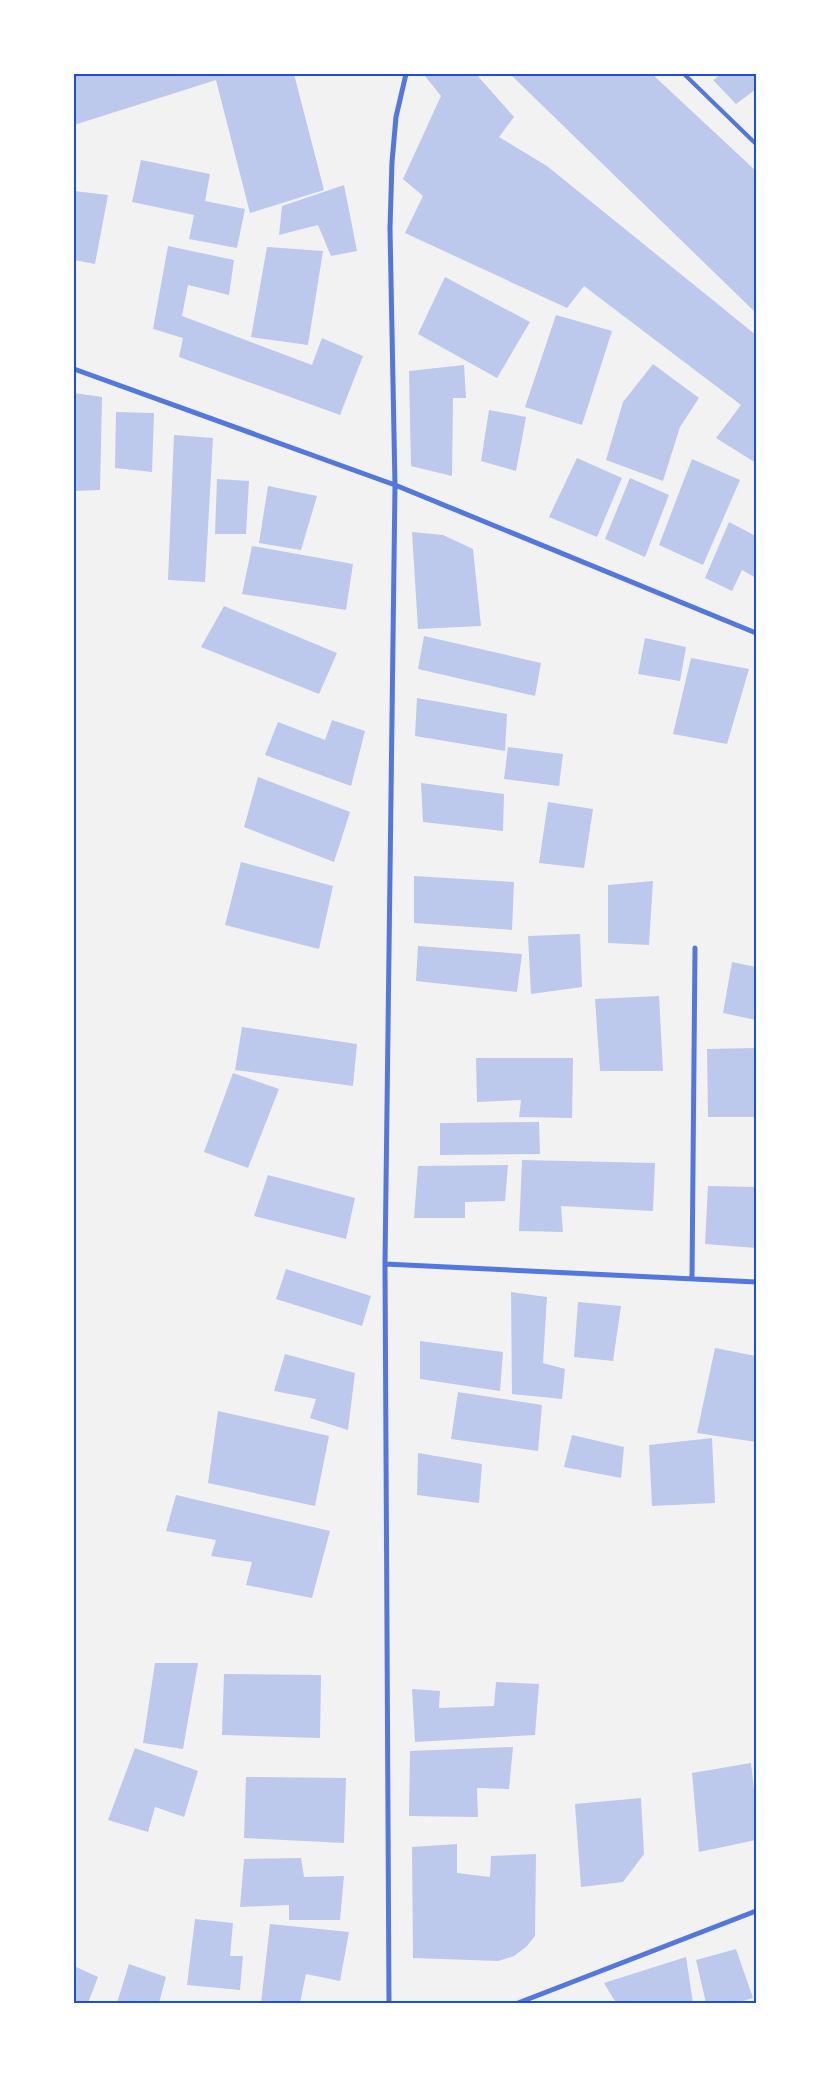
<svg xmlns="http://www.w3.org/2000/svg" width="830" height="2077" viewBox="0 0 830 2077" font-family="Montserrat,sans-serif">
<style>
.building{fill:#bdc9ec}
.lines{fill:none;stroke-linecap:round;stroke-linejoin:round}
.service{stroke:#5277de;stroke-width:4}
.minor{stroke:#5277de;stroke-width:5}
.neatline{fill:none;stroke:#1d4ed8;stroke-width:2}
</style>
<rect width="100%" height="100%" fill="#f2f2f2"/>
<path class="building" d="M74,74h220l30,116 -74,23 -34,-133 -142,45z
M427,74h49l38,43 -15,20 48,29 209,169v128l-40,-25 25,-33 -157,-119 -17,22 -162,-75 18,-37 -20,-17 38,-83 -16,-20z
M510,74h142l104,97v142z
M722,74h34v15l-20,15 -23,-24z
M141,160l69,14 -5,27 40,8 -8,39 -48,-9 5,-24 -62,-13z
M344,185l13,66 -26,5 -13,-31 -39,10 3,-29z
M74,191l34,4 -13,69 -21,-4z
M168,246l66,14 -5,35 -41,-10 -6,31 130,49 10,-27 41,18 -23,59 -161,-58 4,-19 -30,-9z
M267,247l56,4 -15,94 -57,-8z
M445,277l85,45 -33,56 -79,-44z
M556,315l56,16 -30,94 -57,-18z
M653,364l46,34 -19,29 -17,54 -57,-21 17,-58z
M464,365l2,33h-13l-1,78 -41,-10 -2,-95z
M74,393l28,4 -2,93 -26,1z
M489,410l37,7 -10,54 -35,-10z
M116,412l38,1 -2,59 -37,-4z
M174,435l39,3 -8,144 -37,-2z
M577,458l45,20 -25,59 -48,-20z
M692,459l48,21 -37,85 -44,-20z
M630,478l39,17 -24,62 -40,-18z
M217,479l32,2 -3,53h-31z
M268,486l49,10 -16,54 -42,-7z
M729,522l27,14v42l-14,-8 -10,21 -27,-13z
M412,532l31,3 30,14 8,77 -63,3z
M252,546l101,18 -7,46 -104,-16z
M224,606l113,47 -18,41 -118,-47z
M424,636l117,27 -6,33 -117,-27z
M645,638l41,9 -6,34 -42,-7z
M691,658l58,11 -22,75 -54,-10z
M417,698l90,16 -2,37 -90,-15z
M332,720l33,11 -14,55 -86,-31 13,-33 47,18z
M508,747l55,7 -4,32 -55,-7z
M258,777l92,35 -16,50 -90,-35z
M421,783l83,11 -1,37 -80,-9z
M548,802l45,7 -9,59 -45,-5z
M241,862l92,24 -14,63 -94,-24z
M414,876l100,6 -2,48 -98,-7z
M653,881l-4,64 -41,-2v-58z
M580,934l2,53 -51,7 -3,-58z
M418,946l104,8 -5,38 -101,-11z
M732,962l24,5v53l-33,-7z
M659,996l4,75h-63l-5,-72z
M242,1027l115,17 -4,42 -118,-16z
M756,1048v69h-48l-1,-68z
M476,1058h97l-1,60 -53,-1 2,-17 -44,2z
M233,1073l46,16 -31,79 -44,-16z
M539,1122l1,32 -100,1v-32z
M522,1160l133,3 -2,48 -92,-5 2,26 -44,-1z
M508,1165l-3,36 -40,1v16h-51l4,-52z
M268,1175l87,23 -9,41 -92,-23z
M708,1186l48,1v61l-51,-4z
M286,1269l85,27 -9,30 -86,-27z
M511,1292l36,5 -4,66 22,6 -3,30 -50,-5z
M578,1302l43,4 -8,55 -39,-4z
M420,1341l83,11 -3,39 -80,-12z
M715,1348l41,8v86l-59,-9z
M285,1354l70,19 -7,57 -38,-12 6,-19 -42,-8z
M458,1392l84,13 -4,46 -87,-12z
M218,1411l111,25 -14,70 -107,-23z
M572,1435l52,12 -3,31 -57,-11z
M712,1438l3,65 -63,3 -3,-61z
M418,1453l64,11 -3,39 -62,-8z
M176,1495l154,36 -18,67 -66,-13 6,-23 -41,-6 5,-16 -50,-9z
M155,1663h43l-15,86 -40,-6z
M224,1674l97,1 -1,63 -98,-3z
M496,1682l43,2 -4,51 -120,7 -3,-53 28,2 -1,17 55,-2z
M513,1747l-4,42 -32,-1 1,29 -69,-1 1,-65z
M135,1748l63,23 -14,46 -29,-10 -7,25 -40,-12z
M751,1763l5,44v33l-57,12 -7,-79z
M246,1777l100,1 -2,65 -100,-5z
M641,1798l3,56 -21,28 -42,5 -6,-83z
M457,1844v29l33,4 1,-21 45,-2 -1,82 -9,11 -12,9 -16,5 -85,-3 -1,-111z
M301,1858l3,19 40,-1 -4,44h-51v-15l-49,2 4,-48z
M195,1919l38,4 -3,33h13l-3,34 -53,-5z
M270,1924l79,8 -9,49 -34,-7 -6,29h-39z
M736,1949l17,49 -17,5h-30l-10,-43z
M686,1957l7,46h-77l-12,-20z
M129,1964l37,13 -7,26h-42z
M74,1966l24,11 -10,26h-14z"/>
<g class="lines">
<path class="service" d="M684,74l72,70"/>
<path class="minor" d="M74,369l321,116 361,148
M385,1264l371,18
M692,1278l3,-330
M389,2003l-4,-739 10,-779 -5,-257 2,-66 4,-45 10,-43
M518,2003l238,-92"/>
</g>
<rect width="830" height="2077" fill="none" stroke="#ffffff" stroke-width="150"/>
<rect x="75" y="75" width="680" height="1927" class="neatline"/>
</svg>
